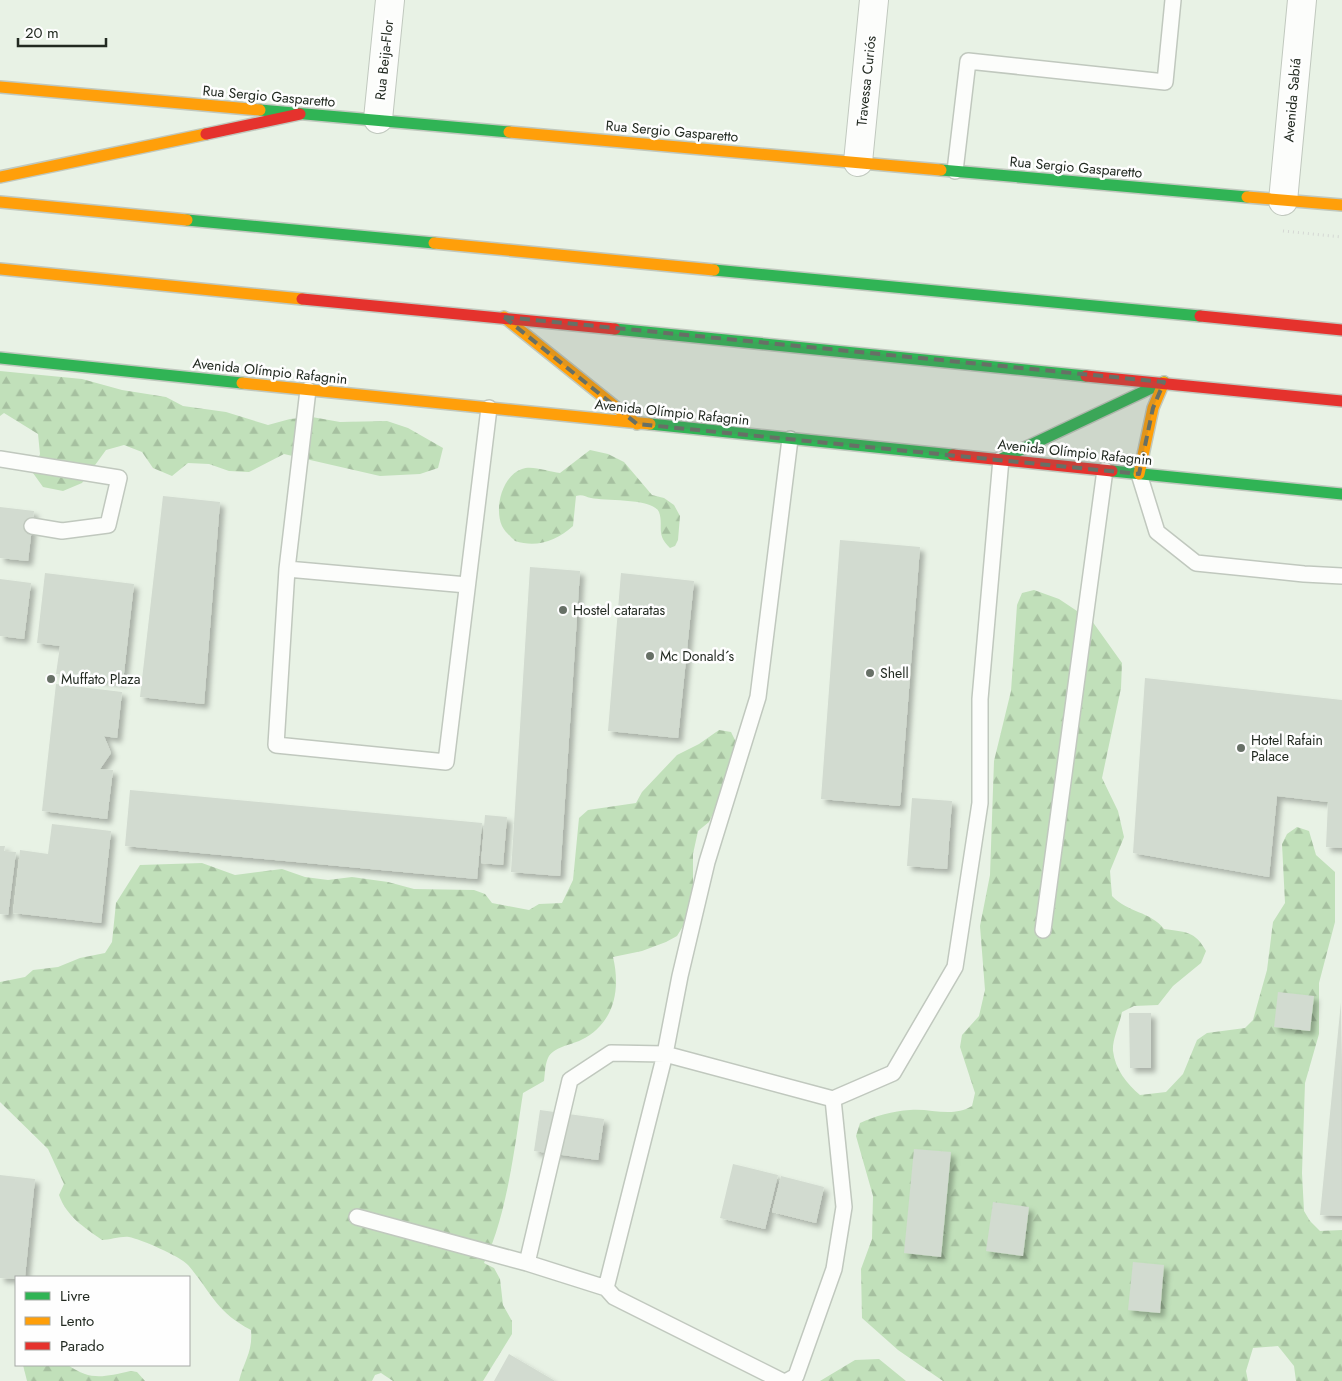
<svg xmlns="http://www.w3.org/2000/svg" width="1342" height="1381" viewBox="0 0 1342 1381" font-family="Jost,sans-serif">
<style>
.forest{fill:url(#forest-firs)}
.building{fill:#d2dbd0;filter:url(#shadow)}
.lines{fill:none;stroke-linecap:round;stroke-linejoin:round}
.lane-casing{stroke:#c0c8be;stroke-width:18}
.street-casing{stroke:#c0c8be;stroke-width:30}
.fast-casing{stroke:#c0c8be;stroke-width:14}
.slow-casing{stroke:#c0c8be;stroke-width:14}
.jam-casing{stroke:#c0c8be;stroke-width:14}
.path{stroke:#d5d8d4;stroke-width:3;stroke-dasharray:1 4;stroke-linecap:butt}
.lane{stroke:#fcfdfb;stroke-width:15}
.street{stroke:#fcfdfb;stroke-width:28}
.fast{stroke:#30b455;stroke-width:11}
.slow{stroke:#ff9f0a;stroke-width:11}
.jam{stroke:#e5322d;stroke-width:11}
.marked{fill:#677066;fill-opacity:0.2;stroke:#677066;stroke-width:4;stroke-dasharray:10 6;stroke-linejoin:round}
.poi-dot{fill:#677066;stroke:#fefefe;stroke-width:2}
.labels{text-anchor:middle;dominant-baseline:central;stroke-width:5;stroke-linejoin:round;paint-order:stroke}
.street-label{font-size:14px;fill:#222a21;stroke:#fefefe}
.poi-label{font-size:14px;fill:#222a21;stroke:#fefefe;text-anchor:start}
</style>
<defs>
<pattern id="forest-firs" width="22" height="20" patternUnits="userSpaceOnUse" patternTransform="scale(1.25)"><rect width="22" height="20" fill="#c1e0ba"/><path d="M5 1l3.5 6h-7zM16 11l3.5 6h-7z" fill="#a6c0a0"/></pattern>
<filter id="shadow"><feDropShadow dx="4.5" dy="4.5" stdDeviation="2.5" flood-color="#0004"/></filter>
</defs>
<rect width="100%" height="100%" fill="#e8f2e5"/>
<path class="forest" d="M0,371l82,8 40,11 44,7 17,9 43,6 42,13 22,-6 22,-2 28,5 47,-1 21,7 35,20 -5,20 -18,6 -40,2 -96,-22 -35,18 -20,-1 -20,-7 -21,-1 -16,13 -19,-8 -11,-16 -18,-7 -18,5 -24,33 -19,8 -20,-4 -10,-14 7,-19 -2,-20 -34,-21 -4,3z
M590,450l18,4 16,8 28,33 12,3 10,7 6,11 -2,24 -3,6 -5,2c-15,-14 -6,-22 -11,-36 -6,-14 -55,-11 -68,-14 -6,-1 -8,-4 -15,-2l-3,30c-17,15 -36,22 -58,15 -4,-4 -10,-9 -13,-15 -8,-18 0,-50 20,-57 10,-4 27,3 38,4z
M1034,590l25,9 33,22 30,42 -1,25 -19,90 16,33 6,26 -14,34 2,25c16,17 38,15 52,33 22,3 31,2 42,22l-5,12 -28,23 -15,19 -24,1 -12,6c-2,11 -10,28 -9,39 2,18 14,33 27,44l26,-3 17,-18 14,-34 10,-7 38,-5 8,-8 14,-50 6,-48 12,-19 -3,-59 5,-10 10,-7 12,4 7,24 19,17v50l-16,61v51l-14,49 -3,90 2,38 6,10 10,10 22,-1v151h-46l-2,-15 -16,-20 -25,2 -7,23 2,10h-305l-45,-31 -36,-32 -1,-49 11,-30 1,-43 -17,-60 4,-13c15,-7 33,-12 50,-13 21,-2 42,8 62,-4l3,-13 -15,-46 2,-12 17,-19 6,-26 -5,-64 10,-51 4,-114 17,-70 6,-86 5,-12z
M719,730l12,2 5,10 -5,35 -22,45 -11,9 -5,23v49l-3,12 -13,21 -11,6 -24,9 -29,6c8,33 1,67 -32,83 -10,5 -28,7 -33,18 -3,6 -3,16 -4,23l-21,12c-8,52 -16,123 -39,170l10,5 6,11 3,26 9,16v13l-29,47h-90l-12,-8 -6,2 -3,6h-133c5,-20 14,-29 12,-51 -36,-19 -39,-37 -63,-65 -8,-9 -48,-26 -59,-28 -8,-1 -19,3 -27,3 -18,-13 -35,-23 -43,-45l5,-11 -16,-35 -48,-47v-120l25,-5 8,-7 25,-3 22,-9 25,-5 7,-11 4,-39 24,-38 62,-2 33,12 47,-6 23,8 23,3 24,-3 36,5 26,7 60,1 11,4 7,9 37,7 10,-6 23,-1 11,-23 6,-62 9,-8 48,-7 6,-11 35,-37 22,-11z
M879,1359l27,22h-86l35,-21z
M23,1365h45c23,16 35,12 63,6l6,1 8,9h-118z"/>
<path class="building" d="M163,496l57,6 -16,202 -64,-7z
M0,507l34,4 -6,50 -28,-3z
M840,540l80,7 -20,259 -79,-7z
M530,567l50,4 -20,305 -49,-4z
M45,573l89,11 -11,98 -67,-8 4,-28 -23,-3z
M621,573l73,8 -16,157 -70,-7z
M0,579l31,4 -7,56 -24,-3z
M1145,678l197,22v148l-16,-1 2,-45 -51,-6 -8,81 -136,-24z
M56,684l66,8 -5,46 -13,-2 7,17 -11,16 13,1 -6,49 -65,-8z
M130,790l352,33 -5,56 -352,-33z
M912,798l40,3 -5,68 -40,-3z
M485,815l22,2 -4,48 -22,-2z
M52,824l59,7 -10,92 -88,-10 7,-63 28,4z
M0,846h5l-1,5 12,1 -8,63 -8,-1z
M1278,992l36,4 -4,35 -36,-4z
M1341,1002l1,214 -22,-1z
M1129,1013h22v55h-21z
M540,1110l64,9 -6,41 -64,-9z
M914,1149l37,3 -10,105 -37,-4z
M733,1164l45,11 -13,54 -45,-11z
M0,1175l35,4 -10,98h-9v2l-16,-1z
M781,1176l43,11 -8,36 -44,-11z
M993,1202l36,5 -6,49 -37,-5z
M1133,1262l31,3 -4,48 -32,-3z
M509,1354l46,27h-61z"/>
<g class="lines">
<defs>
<path id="lane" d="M955,171l13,-110 197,21 8,-82
M308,390l-21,179 -11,176 170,17 43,-354
M790,439l-32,258 -51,165 -27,114 -15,78 168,45 60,-26 62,-106 25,-164v-104l21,-240
M0,459l119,19 -11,47 -46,6 -30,-5
M1139,474l18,58 39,31 108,11 38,2
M287,569l180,16
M1043,930l62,-460
M357,1217l170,46 79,25
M527,1263l43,-183 41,-27 54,1 -59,234 8,9 168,84
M787,1381l9,-5 38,-107 10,-62 -11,-108"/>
<path id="street" d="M378,119l12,-119
M858,162l16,-162
M1283,201l19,-201"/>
<path id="fast" d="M260,110l249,22
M941,170l306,27
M187,220l247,23
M714,270l486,46
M615,329l471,47
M0,358l242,25
M650,424l303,31
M1001,459l163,-77
M1112,471l230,23"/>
<path id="slow" d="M0,87l260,23
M509,132l432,38
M0,177l206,-43
M1247,197l95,8
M0,202l187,18
M434,243l280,27
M0,269l302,30
M504,317l133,107
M242,383l408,41
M1139,474l14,-66 11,-26"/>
<path id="jam" d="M206,134l94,-20
M302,299l313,30
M1200,316l142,14
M1086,376l256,25
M953,455l159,16"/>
</defs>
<use href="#lane" class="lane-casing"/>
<use href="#street" class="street-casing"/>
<use href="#fast" class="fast-casing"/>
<use href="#slow" class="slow-casing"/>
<use href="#jam" class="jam-casing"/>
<path class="path" d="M1283,231l59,6"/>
<use href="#lane" class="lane"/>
<use href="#street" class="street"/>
<use href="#fast" class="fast"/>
<use href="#slow" class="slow"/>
<use href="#jam" class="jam"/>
</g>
<path class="marked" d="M504,317l660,65 -11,26 -14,66 -502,-50z"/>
<g class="poi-dot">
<circle cx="563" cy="610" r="5"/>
<circle cx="650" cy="656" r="5"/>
<circle cx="870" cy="673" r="5"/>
<circle cx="51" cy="679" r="5"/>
<circle cx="1241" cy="748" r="5"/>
</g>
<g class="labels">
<g class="street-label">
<text transform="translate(384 60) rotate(-84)">Rua Beija-Flor</text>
<text transform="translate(866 81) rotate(-84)">Travessa Curiós</text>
<text transform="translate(269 96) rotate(5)">Rua Sergio Gasparetto</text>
<text transform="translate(1292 100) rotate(-85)">Avenida Sabiá</text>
<text transform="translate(672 131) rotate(5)">Rua Sergio Gasparetto</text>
<text transform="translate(1076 167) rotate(5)">Rua Sergio Gasparetto</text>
<text transform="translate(270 371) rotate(6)">Avenida Olímpio Rafagnin</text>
<text transform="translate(672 412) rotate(6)">Avenida Olímpio Rafagnin</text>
<text transform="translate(1075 452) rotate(6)">Avenida Olímpio Rafagnin</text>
</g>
<g class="poi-label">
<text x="573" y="610">Hostel cataratas</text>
<text x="660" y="656">Mc Donald´s</text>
<text x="880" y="673">Shell</text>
<text x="61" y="679">Muffato Plaza</text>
<text x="1251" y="740">Hotel Rafain<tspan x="1251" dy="16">Palace</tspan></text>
</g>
</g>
<rect x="15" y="1276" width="175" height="90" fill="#fefefe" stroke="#a6a9a6"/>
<rect x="25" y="1292" width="25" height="8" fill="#30b455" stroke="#a6a9a6"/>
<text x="60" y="1301" font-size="15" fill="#222a21">Livre</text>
<rect x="25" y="1317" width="25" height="8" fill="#ff9f0a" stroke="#a6a9a6"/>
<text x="60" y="1326" font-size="15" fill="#222a21">Lento</text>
<rect x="25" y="1342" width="25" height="8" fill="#e5322d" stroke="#a6a9a6"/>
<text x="60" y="1351" font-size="15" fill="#222a21">Parado</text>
<path d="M18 38v8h88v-8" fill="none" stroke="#222a21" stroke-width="2.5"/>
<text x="25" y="38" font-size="15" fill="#222a21" stroke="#fefefe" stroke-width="4" paint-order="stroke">20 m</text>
</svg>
